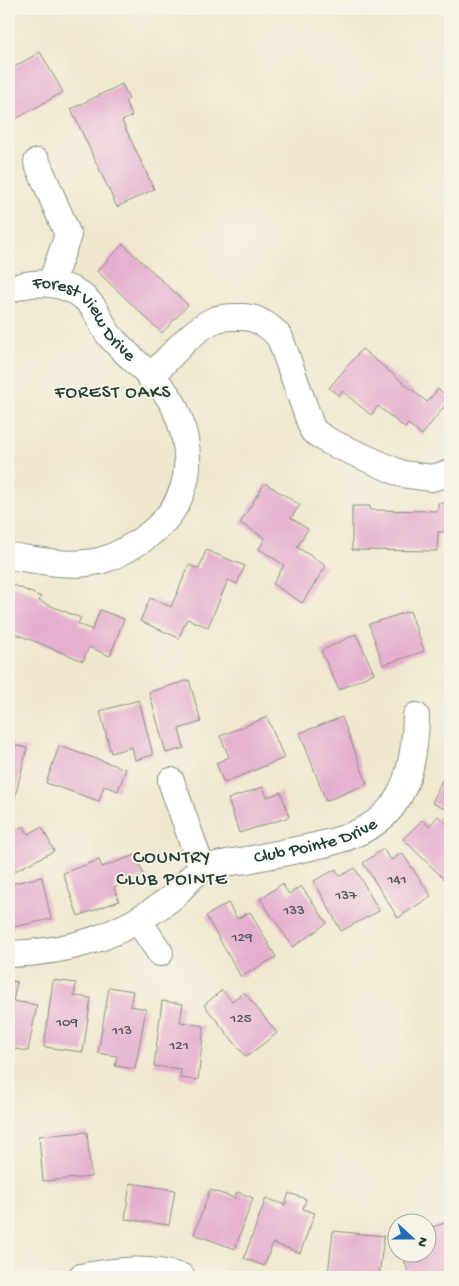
<svg xmlns="http://www.w3.org/2000/svg" width="459" height="1286" viewBox="0 0 459 1286" font-family="'Gochi Hand',sans-serif">
<style>
.building{fill:#e5adcf}
.lines{fill:none;stroke-linecap:round;stroke-linejoin:round}
.minor-casing{stroke:#879280;stroke-width:28}
.minor{stroke:#fff;stroke-width:26}
.labels{text-anchor:middle;dominant-baseline:central;stroke-width:4;stroke-linejoin:round;paint-order:stroke}
.number-label{font-size:15px;fill:#50595b}
.street-label{font-size:18px;fill:#1f3d34;stroke:#f7f3e8}
.neighbourhood-label{font-size:19px;letter-spacing:1px;fill:#1f3d34;stroke:#f7f3e8}
</style>
<rect width="100%" height="100%" fill="#f7f3e8"/>
<filter id="ink" filterUnits="userSpaceOnUse"><feTurbulence type="fractalNoise" baseFrequency=".02" numOctaves="2"/><feDisplacementMap in="SourceGraphic" scale="10" xChannelSelector="R" yChannelSelector="G"/><feConvolveMatrix kernelMatrix="1 2 1 2 8 2 1 2 1" color-interpolation-filters="sRGB"/></filter>
<filter id="wash" filterUnits="userSpaceOnUse"><feTurbulence type="fractalNoise" baseFrequency=".0096" numOctaves="4" result="noise"/><feDisplacementMap in="SourceGraphic" scale="20" xChannelSelector="R" yChannelSelector="G"/><feGaussianBlur stdDeviation="1.12" result="paint"/><feColorMatrix in="noise" values="0 0 0 0 0 0 0 0 0 0 0 0 0 0 0 0 0 1.4 0 .05"/><feComposite in="paint" operator="in"/></filter>
<g filter="url(#wash)">
<rect width="100%" height="100%" fill="#efe7cd"/>
<g id="blocks">
<path class="building" d="M40,52l23,40 -54,31v-53z
M122,84l7,15 -4,2 7,15 -10,5 32,68 -37,18 -46,-98z
M123,244l65,61 -26,28 -65,-62z
M362,349l65,53 11,-13 12,10 -28,36 -14,-11 -3,4 -27,-22 -7,9 -29,-24 -3,5 -10,-8z
M265,483l35,22 -9,13 17,11 -11,18 29,19 -24,37 -29,-19 11,-19 -25,-16 6,-11 -25,-15z
M438,503h12v29h-12l-1,19 -85,-1v-44h18v4l68,1z
M206,550l39,16 -8,18 -9,-4 -20,47 -21,-8 -8,19 -39,-17 10,-23 21,9 18,-42 10,4z
M14,585l27,12 -2,4 42,17 -3,6 14,6 8,-20 24,9 -14,37 -21,-9 -6,14 -74,-30v-33z
M410,611l14,40 -41,14 -14,-41z
M356,634l18,39 -35,17 -18,-39z
M189,680l12,42 -22,7 5,19 -18,5 -17,-61z
M139,700l14,55 -18,5 -3,-13 -21,6 -11,-42z
M267,717l17,41 -60,25 -8,-20 13,-6 -9,-21z
M342,717l25,67 -41,17 -26,-68z
M9,744l18,4 -16,66h-2z
M59,746l67,23 -8,22 -14,-5 -5,15 -53,-18z
M442,780l8,4v27l-18,-8z
M263,787l4,10 14,-5 8,25 -50,16 -11,-34z
M438,816l12,11v48l-5,5 -42,-41 19,-19 7,6z
M24,826l4,8 14,-7 12,24 -45,23v-41z
M383,849l8,11 11,-7 29,43 -33,22 -35,-55z
M136,855l8,21 -30,11 5,14 -41,15 -15,-43 36,-13 3,7z
M355,868l24,43 -38,20 -27,-50 22,-12 4,7z
M42,877l9,42 -42,9v-44z
M282,884l7,10 12,-8 26,37 -34,24 -33,-48z
M228,903l9,16 13,-7 26,45 -35,20 -35,-61z
M9,980l8,2 -4,19 24,4 -9,46 -19,-3z
M53,980l23,3 -2,13 17,2 -8,54 -39,-5z
M109,987l24,4 -3,15 16,3 -11,60 -20,-3 2,-10 -19,-3z
M222,990l10,11 12,-9 33,41 -31,24 -42,-52z
M162,1001l21,3 -3,18 24,4 -6,54 -18,-2 1,-9 -27,-3z
M87,1132l4,45 -48,4 -4,-45z
M130,1183l45,7 -6,35 -44,-6z
M210,1190l25,8 2,-6 16,6 -18,51 -41,-15z
M289,1193l17,6 -3,10 12,4 -15,40 -27,-10 -9,23 -20,-8 22,-60 19,7z
M445,1223l5,18v36h-40l-8,-23h24v-25z
M333,1231l51,5 -5,41 -51,-3z"/>
</g>
</g>
<g filter="url(#ink)">
<use href="#blocks" fill-opacity="0" stroke="#879280" stroke-width="1"/>
<g class="lines">
<defs>
<g id="minor">
<path d="M37,162l31,73 -17,48"/>
<path id="s1" d="M9,290c27,-11 64,-9 83,16 8,9 10,21 17,29 19,23 54,46 66,73 24,55 13,103 -38,135 -11,7 -25,15 -38,18 -29,7 -61,-1 -90,-5"/>
<path d="M150,377c20,-19 41,-48 67,-58 9,-3 19,-2 27,-2 14,1 28,10 36,21l33,93 17,11 72,32 30,4 18,-5"/>
<path d="M171,781l31,88"/>
<path d="M138,920l22,33"/>
<path id="s2" d="M9,954c62,-2 110,-17 161,-55 11,-8 21,-25 33,-30 15,-6 34,-7 49,-10 101,-21 161,-20 164,-143"/>
<path d="M81,1277c34,-7 67,-10 101,0"/>
</g>
</defs>
<use href="#minor" class="minor-casing"/>
<use href="#minor" class="minor"/>
</g>
</g>
<g class="labels">
<g class="number-label">
<text x="397" y="880">141</text>
<text x="346" y="896">137</text>
<text x="294" y="911">133</text>
<text x="242" y="938">129</text>
<text x="241" y="1019">125</text>
<text x="67" y="1023">109</text>
<text x="122" y="1031">113</text>
<text x="179" y="1046">121</text>
</g>
<g class="street-label">
<text stroke="none"><textPath href="#s1" startOffset="91">Forest View Drive</textPath></text>
<text stroke="none"><textPath href="#s2" startOffset="334">Club Pointe Drive</textPath></text>
</g>
<g class="neighbourhood-label">
<text x="113" y="393">FOREST OAKS</text>
<text x="172" y="858">COUNTRY<tspan x="172" dy="22">CLUB POINTE</tspan></text>
</g>
</g>
<rect width="459" height="1286" fill="none" stroke="#f7f3e8" stroke-width="30"/>
<g transform="translate(412 1238) rotate(111)"><circle r="24" fill="#f7f3e8" stroke="#a1aaa0"/>
<path d="M0-4L9 19L0 12L-9 19Z" fill="#1f6fb2"/>
<text y="-8" font-size="14" font-weight="bold" text-anchor="middle" fill="#1f3d34">N</text>
</g>
</svg>
